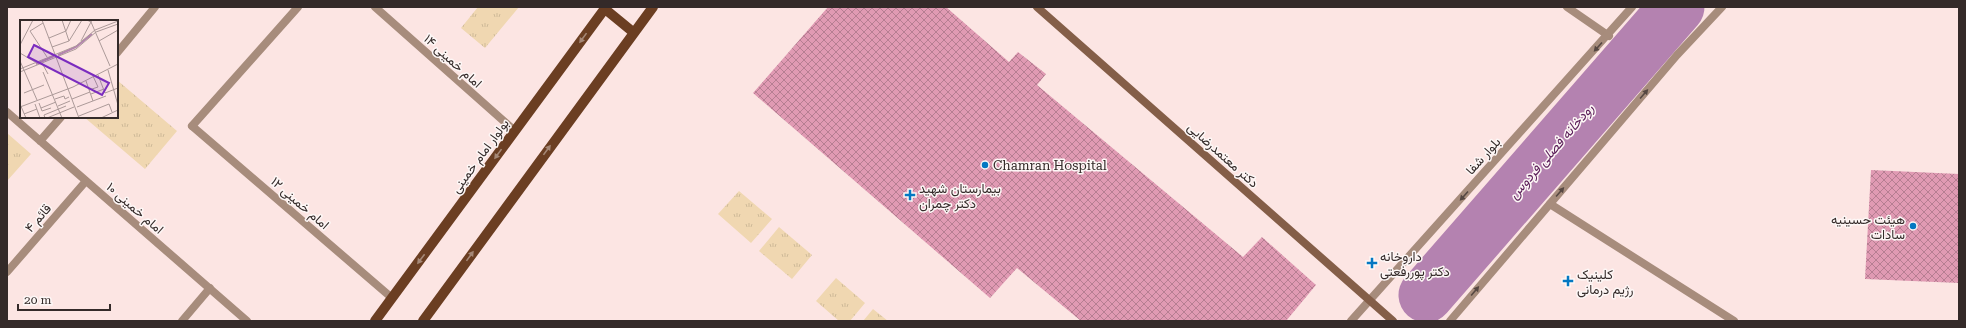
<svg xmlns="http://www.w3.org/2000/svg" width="1966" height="328" viewBox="0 0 1966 328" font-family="'Roboto Serif',Vazirmatn,serif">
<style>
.grass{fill:url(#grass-tufts)}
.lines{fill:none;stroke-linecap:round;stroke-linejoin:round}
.river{stroke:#b482b0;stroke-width:55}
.building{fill:url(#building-cross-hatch)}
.service{stroke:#a78c7c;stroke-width:8}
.minor{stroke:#a78c7c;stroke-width:8}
.tertiary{stroke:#a78c7c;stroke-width:8}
.secondary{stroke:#845e48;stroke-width:8}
.primary{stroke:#6b3e22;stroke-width:10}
.oneway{fill:#a58877}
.oneway2{fill:#564742}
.poi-dot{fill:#0478c2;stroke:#fdf7f6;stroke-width:1.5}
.labels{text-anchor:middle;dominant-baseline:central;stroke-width:3;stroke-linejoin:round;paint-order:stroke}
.street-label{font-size:13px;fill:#342a29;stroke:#fdf7f6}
.poi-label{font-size:13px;fill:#342a29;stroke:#fdf7f6;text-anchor:start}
.water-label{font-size:14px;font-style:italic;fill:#5b1e59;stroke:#fdf7f6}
.inset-river{fill:none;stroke:#b482b0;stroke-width:2}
.inset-road{fill:none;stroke:#ac9a99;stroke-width:1}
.view{fill:#7b2cbf;fill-opacity:0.15;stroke:#7b2cbf;stroke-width:2}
.inset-edge{fill:none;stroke:#342a29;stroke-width:2}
</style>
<defs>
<pattern id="grass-tufts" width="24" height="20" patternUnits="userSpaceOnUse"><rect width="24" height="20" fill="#f0d7b1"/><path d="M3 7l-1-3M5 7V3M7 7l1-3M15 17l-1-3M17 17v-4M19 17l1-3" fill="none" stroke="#ceb998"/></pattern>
<pattern id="building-cross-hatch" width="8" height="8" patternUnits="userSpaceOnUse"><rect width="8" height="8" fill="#e09ab3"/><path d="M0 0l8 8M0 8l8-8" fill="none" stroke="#b67e92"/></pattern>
</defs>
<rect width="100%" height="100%" fill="#fce5e3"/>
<path class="grass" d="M478,7h41l-34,41 -24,-20z
M117,80l60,51 -32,38 -61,-52h33z
M7,133l24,21 -24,27z
M739,191l33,28 -21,24 -33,-29z
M779,227l33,28 -20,24 -33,-28z
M836,278l29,25 -15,18h-11l-23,-20z
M873,309l15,12h-25z"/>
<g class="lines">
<path class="river" d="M1426,295l251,-288"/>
</g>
<path class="building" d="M828,7h118l63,55 9,-10 28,22 -9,11 206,172 19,-20 54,48 -30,36h-205l-64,-53 -27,30 -237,-205z
M1871,170l88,4v109l-94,-4z"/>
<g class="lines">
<path class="service" d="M1567,7l42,29
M192,126l200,172
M1550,204l184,117"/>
<path class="minor" d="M375,7l140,124
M117,53l38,-46
M7,112l240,209
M192,126l106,-119
M40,141l21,-24
M7,272l79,-91
M182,321l28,-33"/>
<path class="tertiary" d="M1351,321l281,-314
M1450,321l227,-266 45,-48"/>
<path class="secondary" d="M1037,7l356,314"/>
<path class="primary" d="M605,9l28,23
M375,321l231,-314
M423,321l230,-314"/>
</g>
<defs><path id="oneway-solid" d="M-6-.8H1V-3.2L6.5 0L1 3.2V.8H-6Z"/></defs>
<g class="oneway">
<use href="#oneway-solid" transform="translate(583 38) rotate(126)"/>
<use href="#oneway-solid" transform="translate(547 150) rotate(-54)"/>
<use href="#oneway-solid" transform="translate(498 154) rotate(126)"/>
<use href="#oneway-solid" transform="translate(470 256) rotate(-54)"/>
<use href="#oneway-solid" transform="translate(421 259) rotate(127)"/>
</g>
<g class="oneway2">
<use href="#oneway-solid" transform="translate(1598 47) rotate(132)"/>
<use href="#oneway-solid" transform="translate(1644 94) rotate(-49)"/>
<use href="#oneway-solid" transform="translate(1560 192) rotate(-49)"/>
<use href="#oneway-solid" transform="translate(1464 196) rotate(132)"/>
<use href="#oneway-solid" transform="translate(1475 291) rotate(-50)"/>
</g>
<g class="poi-dot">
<circle cx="985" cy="165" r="4"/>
<path d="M908 189h4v4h4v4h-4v4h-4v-4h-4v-4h4z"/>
<circle cx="1913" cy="226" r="4"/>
<path d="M1370 257h4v4h4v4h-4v4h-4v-4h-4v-4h4z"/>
<path d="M1566 275h4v4h4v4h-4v4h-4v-4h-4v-4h4z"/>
</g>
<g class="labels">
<g class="street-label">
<text transform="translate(453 61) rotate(42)">امام خمینی ۱۴</text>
<text transform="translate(1223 155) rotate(42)">دکتر معتمد‌رضایی</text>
<text transform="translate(480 156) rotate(-54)">بولوار امام خمینی</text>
<text transform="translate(1483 156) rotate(-48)">بلوار شفا</text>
<text transform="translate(300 203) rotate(41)">امام خمینی ۱۲</text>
<text transform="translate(135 208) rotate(41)">امام خمینی ۱۰</text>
<text transform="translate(38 218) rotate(-49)">قائم ۴</text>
</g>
<g class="poi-label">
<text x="993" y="165">Chamran Hospital</text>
<text x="919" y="188">بیمارستان شهید<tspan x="919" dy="15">دکتر چمران</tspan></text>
<text x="1905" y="219" text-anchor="end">هيئت حسینیه<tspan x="1905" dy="15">سادات</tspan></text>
<text x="1380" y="256">داروخانه<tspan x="1380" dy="15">دکتر پوررفعتی</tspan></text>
<text x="1577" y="274">کلینیک<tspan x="1577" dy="15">رژیم درمانی</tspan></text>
</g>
<g class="water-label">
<text transform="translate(1551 151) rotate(-49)">رودخانه فصلی فردوس</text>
</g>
</g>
<g transform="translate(20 20)">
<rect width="98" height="98" fill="#fce5e3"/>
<path class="inset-river" d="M38,35l18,-8 16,-13M16,44l18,-8"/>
<path class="inset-road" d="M22,0l37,98M42,0l7,21M67,0l4,2 19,44M23,3l-13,8 17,26M46,11l5,-11M29,18l17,-7M49,21l13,-21M61,21l11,-21M79,21l19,-11M0,25l13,-25M32,27l17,-6M0,33l15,9M0,41l17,39M22,43l6,11M0,49l56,-23 19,-16 23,-9M88,50l10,35M0,52l56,-23 20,-17 22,-8M23,52l19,46M78,55l7,18 13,-5M66,61l7,20M69,70l9,-3 -5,-11M4,73l20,-8M71,74l13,-5M35,79l9,-3 1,3 4,-2M52,79l18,-7M19,83l3,8 9,-3M0,84l6,14M15,84l5,14M38,86l12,-5M0,87l53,-20 45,-23M57,87l29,-11M21,88l15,-6M4,94l13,-5M59,96l30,-12 3,8M25,98l-1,-3 22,-9M27,98l27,-11M81,98l17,-8"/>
<path class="view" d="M14,25l75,38 -7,12 -74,-38z"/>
<rect width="98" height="98" class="inset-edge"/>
</g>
<rect width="1966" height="328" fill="none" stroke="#342a29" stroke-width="16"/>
<path d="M18 304v6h92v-6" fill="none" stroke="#342a29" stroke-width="2"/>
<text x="24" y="304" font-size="12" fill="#342a29" stroke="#fdf7f6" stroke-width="3" paint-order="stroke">20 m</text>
</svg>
